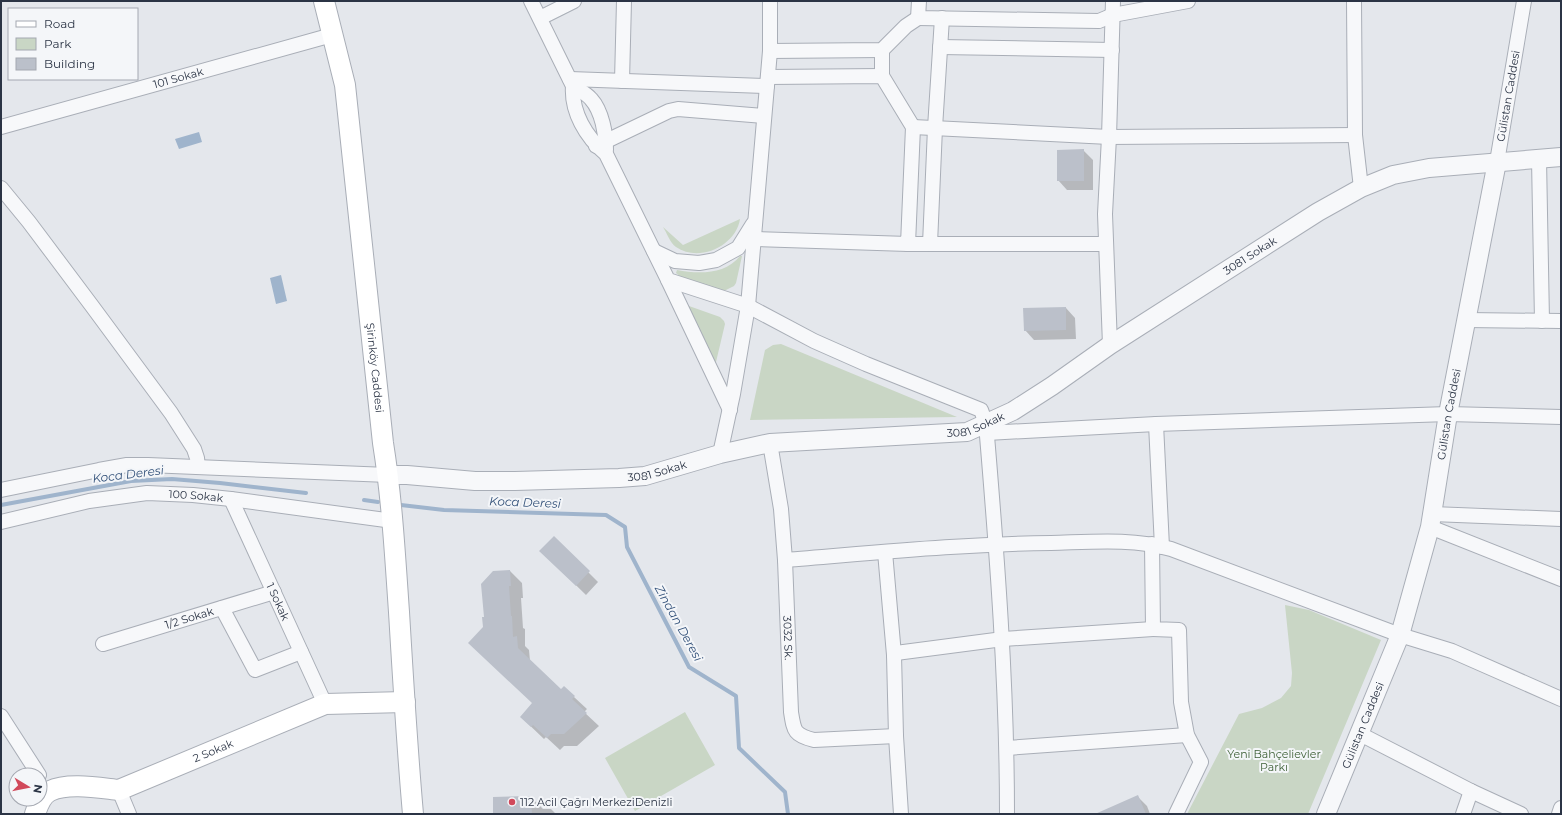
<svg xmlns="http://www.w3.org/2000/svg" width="1562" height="815" viewBox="0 0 1562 815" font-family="Montserrat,sans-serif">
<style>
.green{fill:#c9d6c5}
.water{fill:#9fb4cc}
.shadow{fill:#0003}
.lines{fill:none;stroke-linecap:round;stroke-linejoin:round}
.stream{stroke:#9fb4cc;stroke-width:4}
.building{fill:#bbc0ca}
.minor-casing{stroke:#a9aeb7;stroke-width:16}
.tertiary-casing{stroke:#a9aeb7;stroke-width:20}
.secondary-casing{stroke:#a9aeb7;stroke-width:22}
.minor{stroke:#f7f8fa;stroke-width:14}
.tertiary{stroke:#f7f8fa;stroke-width:18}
.secondary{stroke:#fff;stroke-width:20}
.poi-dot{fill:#d1495b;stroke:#f4f6f9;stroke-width:1.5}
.labels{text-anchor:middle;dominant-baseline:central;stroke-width:4;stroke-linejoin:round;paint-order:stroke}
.street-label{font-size:11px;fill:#2b3445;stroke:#f4f6f9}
.park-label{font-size:11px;fill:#3f6138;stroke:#f4f6f9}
.poi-label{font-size:11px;fill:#2b3445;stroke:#f4f6f9;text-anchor:start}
.water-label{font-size:12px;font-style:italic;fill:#34527a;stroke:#f4f6f9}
</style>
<rect width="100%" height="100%" fill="#e4e7ec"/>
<path class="green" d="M740,219c-4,27 -41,44 -64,28 -6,-4 -9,-14 -13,-20l20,18z
M740,256h2l-6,27 -2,3 -10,5 -43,-14 -5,-4 1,-3c21,4 48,5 63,-14z
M689,306l31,11 4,4 1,3 -9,38h-2l-25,-53z
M781,344l176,73 -207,3 15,-70 8,-5z
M1285,605l24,5 72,30 -73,174h-121l52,-100 23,-6 19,-10 10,-12 1,-13z
M685,712l30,53 -80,46 -30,-53z"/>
<path class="water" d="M199,132l3,10 -23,7 -4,-10z
M281,275l6,26 -11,3 -6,-26z"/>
<path class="shadow" d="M1083,150l10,10v30h-26l-9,-10z
M1066,308l9,10 1,21 -42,1 -9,-10z
M554,538l44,44 -12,13 -45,-44z
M510,571l12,12 1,15h-2l2,30 2,1v17l4,4 1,11 31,29 13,7 13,12 -3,3 15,14 -22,20h-13l-4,4 -14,-13 -2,2 -23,-22 12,-13 -49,-77 1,-9z
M1137,796l10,10 3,8h-42z
M531,797l12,12h8l5,5h-62z"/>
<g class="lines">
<path class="stream" d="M364,500l14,2
M1,505l130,-24 41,-2 48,4 86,10
M401,505l43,5 162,5 19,12 2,20 62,120 47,29 3,52 46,44 3,22"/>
</g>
<path class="building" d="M1084,149v32h-27v-31z
M1066,307v23l-42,1 -1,-23z
M554,536l36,35 -14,15 -37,-35z
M510,570l1,16h-2l2,30h1l1,21 4,-1 1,12 43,41 3,-3 11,10 -3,3 15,14 -23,21h-13l-4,4 -14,-13 -2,2 -11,-10 12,-14 -64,-60 15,-16 -1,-10h2l-3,-33 12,-13z
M1138,795l8,19h-51z
M531,796l1,18h-39v-17z"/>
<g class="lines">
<defs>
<g id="minor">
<path d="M531,1l42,85c-2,26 13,51 33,68l62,126 80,26 66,35 52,23 115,46 5,14c11,130 21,260 21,390"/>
<path d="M919,1l-1,17 181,3 14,-6 75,-14"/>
<path d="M1354,1l1,134 6,53"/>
<path d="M540,18l34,-17"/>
<path d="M940,47l172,3"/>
<path d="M770,51l112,-1 24,-24 12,-8"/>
<path d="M882,76v-26"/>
<path d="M570,79l197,7"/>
<path d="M622,81l2,-80"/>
<path d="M573,86c6,4 13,7 18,13 11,12 15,35 15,51"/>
<path id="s1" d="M1,127l331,-92"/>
<path d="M913,127l196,10 246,-2"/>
<path d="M596,146l73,-35 9,-2 86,7"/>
<path d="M1539,159l3,162"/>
<path id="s2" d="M1497,162l27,-161"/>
<path d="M1,188l28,34 63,84 79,107 23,36 3,9 1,9"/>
<path d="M754,239l154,5 5,-117 -31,-51 -114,1"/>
<path d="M908,244h198"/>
<path d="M930,244l5,-116 7,-110"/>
<path d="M654,251l21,10 24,2 17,-3 22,-12 15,-24"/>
<path d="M668,280l62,130"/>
<path d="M1466,320l95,1"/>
<path d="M1110,345l-5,-131 4,-77 4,-136"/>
<path d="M1156,424l6,123"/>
<path d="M987,433l169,-9 292,-10 113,3"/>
<path id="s3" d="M770,443l11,66 4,51 6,152c3,19 3,23 23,28l82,-4"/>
<path d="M720,454l13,-60 15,-88 22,-255v-50"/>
<path d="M1,490l98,-20 28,-5h21l240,10"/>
<path id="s4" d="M231,499l94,205"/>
<path d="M1432,514l129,5"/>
<path id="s5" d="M1,522l88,-21 58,-8 46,2 38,4 162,22"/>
<path d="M1430,527l131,52"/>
<path d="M1152,544l1,85 26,1 2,72 6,33 14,27 -25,52"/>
<path d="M885,552l9,103 2,81 5,78"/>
<path d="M785,560c89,-7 177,-16 266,-17 40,-1 81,-5 120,6l229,86 52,16 109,48"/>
<path d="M222,608l33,62 46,-18"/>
<path id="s6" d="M103,644l171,-52"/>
<path d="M894,655l2,-2 107,-14 150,-10"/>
<path d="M1,716l38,59"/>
<path d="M1360,734l111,57 50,23"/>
<path d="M1007,748l180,-13"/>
<path d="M119,790l10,24"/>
<path d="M1463,814l8,-23"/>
<path d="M1559,814l2,-6"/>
</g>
<g id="tertiary">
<path id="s7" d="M388,475h19l68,6h40l104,-3 26,-2 75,-22 50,-11 197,-11 46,-21 39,-25 58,-41 208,-133 43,-24 32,-13 36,-7 132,-11"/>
<path id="s8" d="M1326,814l74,-179 30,-108 18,-113 49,-252"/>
</g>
<g id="secondary">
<path id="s9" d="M324,1l21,84 38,358c9,56 12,112 16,169 4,67 8,135 14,202"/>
<path id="s10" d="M35,814c3,-9 6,-19 15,-23 18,-9 50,-3 69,-1l206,-86 80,-2"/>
</g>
</defs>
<use href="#minor" class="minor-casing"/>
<use href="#tertiary" class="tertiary-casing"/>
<use href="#secondary" class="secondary-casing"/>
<use href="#minor" class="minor"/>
<use href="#tertiary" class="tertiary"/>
<use href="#secondary" class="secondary"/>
</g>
<circle class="poi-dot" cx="512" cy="802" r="4"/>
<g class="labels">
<g class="street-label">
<text stroke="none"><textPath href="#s1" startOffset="184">101 Sokak</textPath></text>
<text stroke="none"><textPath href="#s2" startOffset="67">Gülistan Caddesi</textPath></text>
<text stroke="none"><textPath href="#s7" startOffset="918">3081 Sokak</textPath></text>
<text stroke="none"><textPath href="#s9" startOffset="371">Şirinköy Caddesi</textPath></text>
<text stroke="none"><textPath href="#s8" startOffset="420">Gülistan Caddesi</textPath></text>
<text stroke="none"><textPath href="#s7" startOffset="594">3081 Sokak</textPath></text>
<text stroke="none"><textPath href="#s7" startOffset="270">3081 Sokak</textPath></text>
<text stroke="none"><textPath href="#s5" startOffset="198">100 Sokak</textPath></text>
<text stroke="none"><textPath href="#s4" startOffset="113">1 Sokak</textPath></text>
<text stroke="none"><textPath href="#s6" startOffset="90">1/2 Sokak</textPath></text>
<text stroke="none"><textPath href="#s3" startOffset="196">3032 Sk.</textPath></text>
<text stroke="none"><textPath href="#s8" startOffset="96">Gülistan Caddesi</textPath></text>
<text stroke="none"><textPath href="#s10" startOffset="200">2 Sokak</textPath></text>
</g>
<g class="park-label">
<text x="1274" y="754">Yeni Bahçelievler<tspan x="1274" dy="13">Parkı</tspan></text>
</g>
<g class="poi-label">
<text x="520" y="802">112 Acil Çağrı MerkeziDenizli</text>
</g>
<g class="water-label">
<text transform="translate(128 474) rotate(-7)">Koca Deresi</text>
<text transform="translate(525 502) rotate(2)">Koca Deresi</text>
<text transform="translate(679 623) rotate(61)">Zindan Deresi</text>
</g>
</g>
<rect width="1562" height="815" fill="none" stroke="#2b3445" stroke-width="4"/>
<rect x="8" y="8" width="130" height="72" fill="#f4f6f9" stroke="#a4a8b1"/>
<rect x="16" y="21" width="20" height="6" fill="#ffffff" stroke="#a4a8b1"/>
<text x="44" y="28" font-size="12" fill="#2b3445">Road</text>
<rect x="16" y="38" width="20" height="12" fill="#c9d6c5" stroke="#a4a8b1"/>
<text x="44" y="48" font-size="12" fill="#2b3445">Park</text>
<rect x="16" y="58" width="20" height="12" fill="#bbc0ca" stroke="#a4a8b1"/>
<text x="44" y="68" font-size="12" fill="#2b3445">Building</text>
<g transform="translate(28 787) rotate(100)"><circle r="19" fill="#f4f6f9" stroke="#a4a8b1"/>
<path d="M0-3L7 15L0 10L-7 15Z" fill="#d1495b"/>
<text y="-6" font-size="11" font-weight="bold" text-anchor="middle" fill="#2b3445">N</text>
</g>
</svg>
